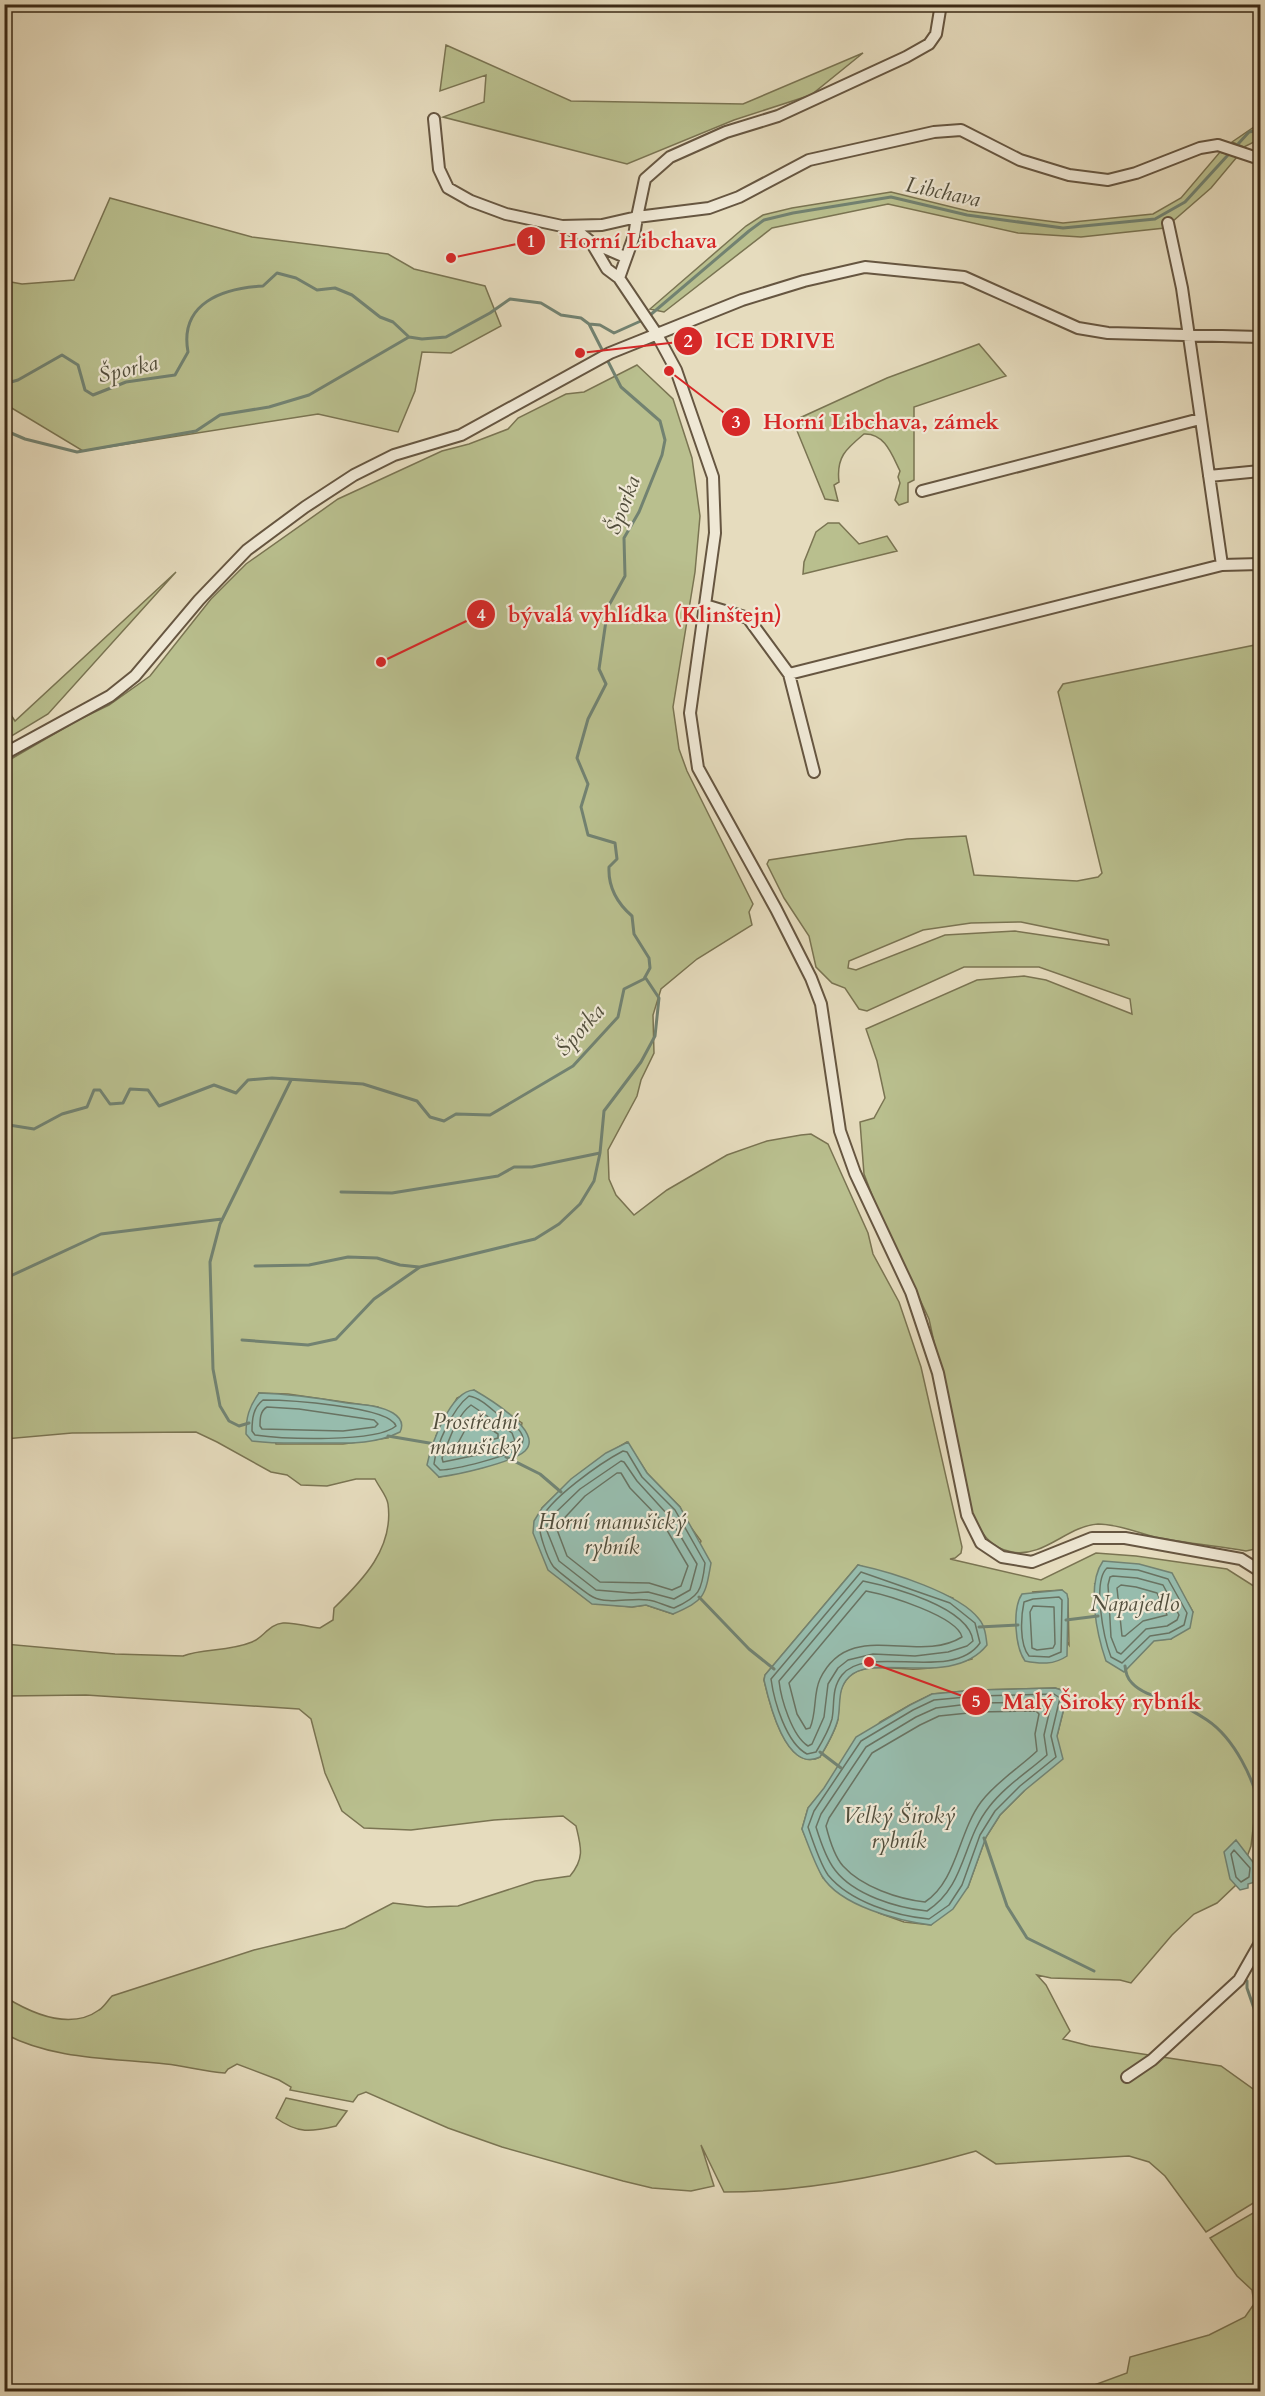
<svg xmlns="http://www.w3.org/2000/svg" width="1265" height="2396" viewBox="0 0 1265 2396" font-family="Cardo,serif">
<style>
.green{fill:#b9bf8e;stroke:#7a7452;stroke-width:1.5;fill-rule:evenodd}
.water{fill:#97bcad;stroke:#728271;stroke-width:1.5}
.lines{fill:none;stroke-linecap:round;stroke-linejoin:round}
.shore{stroke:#697362;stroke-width:1.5}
.stream{stroke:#728271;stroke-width:3}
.minor-casing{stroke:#665641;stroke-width:14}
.minor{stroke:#efe8d5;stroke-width:10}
.labels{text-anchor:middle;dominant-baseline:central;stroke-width:4.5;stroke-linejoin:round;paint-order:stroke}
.water-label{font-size:22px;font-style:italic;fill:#524e3c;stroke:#efe8d5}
.leader{fill:none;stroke:#d62828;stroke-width:2}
.callout-dot{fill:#d62828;stroke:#efe8d5;stroke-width:2}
.mark-label{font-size:18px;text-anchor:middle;font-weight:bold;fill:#fff}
.callout-label{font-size:22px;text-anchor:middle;font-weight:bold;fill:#d62828;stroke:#efe8d5;stroke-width:4.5;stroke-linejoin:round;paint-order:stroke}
</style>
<rect width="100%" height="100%" fill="#e6dcbe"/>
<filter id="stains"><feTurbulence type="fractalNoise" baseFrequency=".00333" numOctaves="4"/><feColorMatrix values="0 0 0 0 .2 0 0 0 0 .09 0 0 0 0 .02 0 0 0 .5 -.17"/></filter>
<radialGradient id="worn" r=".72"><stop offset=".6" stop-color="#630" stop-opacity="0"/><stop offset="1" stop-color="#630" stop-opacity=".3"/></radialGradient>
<path class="green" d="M446,45l125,56 172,3 120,-51 -52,42 -77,25 -107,44 -184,-47 41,-15 2,-27 -46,16z
M1260,123v16l-16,8 -12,-5z
M1220,152l17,5 -26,31 -46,40 -84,9 -63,-4 -130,-29 -116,24 -108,84 -14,-3 96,-83 17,-11 29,-7 99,-16 77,19 95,12 90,-9 28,-16z
M110,198l142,39 136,17 26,15 71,17 16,40 -50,27 -29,-1 -7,39 -17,41 -80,-18 -235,37 -78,-47v-123l17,3 52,-4z
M979,344l27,32 -92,31v73l-6,3v19l-9,3 -4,-5 5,-17 -2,-6 2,-6c-8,-16 -15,-38 -36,-37 -18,15 -28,23 -25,48l-5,3 4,16 -13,-2 -32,-78 94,-43z
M637,365l36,34 19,59 8,58 -5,56 -22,135 6,42 8,22 66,133 -4,8 3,13 -55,34 -36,30 -8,26 1,38 -13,27 -4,16 -29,54 1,29 7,16 18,20 33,-25 60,-35 40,-14 34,-6 10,-1 17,10 40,89 5,21 26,48 22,65 41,180 -1,6 -6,5 -5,1 91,21 55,-27 40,3 91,13 33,21v179l-9,77 -14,38 -20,19 -23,11 -22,21 -41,48 -11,-3 -69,-2 -14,-3 9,10 24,46 -7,8 27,7 131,20 39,28v105l-54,33 -41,-56 -16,-14 -20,-6 -133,8 -20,-13c-80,23 -168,41 -252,41l-23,-47 13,41 -23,5 -39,-3 -29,-7 -121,-34 -54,-19 -82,-36 -8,3 -5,7 -63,-12 1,-3 -12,-7 -42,-16 -9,5 -3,4c-20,-1 -39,-7 -59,-9 -55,-6 -112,-4 -161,-30v-37c26,16 65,34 94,13 5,-3 9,-10 13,-14l142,-46 91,-22 48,-25 34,4 31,-1 77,-25 35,-5c15,-18 11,-29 6,-50l-13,-10 -69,4 -83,10 -47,-2 -22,-17 -17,-38 -14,-54 -12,-10 -213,-14 -78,1 -3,2v-54l110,10 68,2c20,-8 45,-4 69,-14 11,-4 17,-18 31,-19 11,-1 25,4 37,5l13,-8 1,-12c29,-28 60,-60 54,-104 -1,-8 -9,-17 -13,-25h-19l-29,7 -26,-1 -14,-10 -16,-3 -54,-30 -21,-10 -124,1 -67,6 -1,-676 74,-43 31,-15 41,-29 61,-77 35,-35 92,-65 104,-48 27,-7 39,-15 10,-11 48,-24 18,-2zM474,1390l48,33 -8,34 -33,11 -42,9 -3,-41 21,-38zM259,1393l29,1 90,13 10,31 -45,6h-67zM627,1442l20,31 33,34 7,15 14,19 -28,73 -27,-9 -14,2 -40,-4 -10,-7 -14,-11 -26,-77c30,-30 49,-45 85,-66zM858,1565l95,33 19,61c-18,5 -36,9 -54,10 -26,2 -63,-12 -76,18 -4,9 -3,21 -4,32 -3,13 -11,26 -18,38 -34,17 -51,-56 -56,-77l1,-5zM1095,1584l93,19 5,9 -22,27 -17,1 -20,21zM1062,1590l6,9 1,46 -36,-53zM1055,1688l13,4 -11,44 -33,55 -24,24 -14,22 -18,50 -37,38 -27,-3 -25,-9 -56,-35 -21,-49 6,-21 72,-86 30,-17 22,-11 44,-4z
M828,523h11l20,21 28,-8 10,15 -94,23 1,-12 12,-30z
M176,572l-128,142 -43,26v-34l10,15z
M1260,644v904l-14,3c-30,-5 -61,-8 -91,-14 -19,-5 -38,-13 -57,-13 -31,2 -54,34 -86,28 -23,-4 -31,-20 -41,-39l-42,-194 -52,-111 -13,-34 -4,-52 14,-4 11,-20 -8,-37 -11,-32 111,-49 47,-4 22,4 86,34 -2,-15 -91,-32h-75l-97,44 -8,-2 -14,-21 -13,-5 -16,-16 -7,-31 -25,-38 -17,-34 2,-4 138,-21 59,-3 8,39 103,6 21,-4 4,-4 -44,-181 5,-8zM1021,922l87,18 1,5 -94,-14 -70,4 -89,35 -8,-2 1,-7 74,-31 48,-7z
M286,2098l61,13 -11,15c-25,6 -38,8 -60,-8z
M1260,2209v182h-182l49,-18 3,-16 79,-22 36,-18 9,-13 -2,-14 -15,-14 -27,-38z"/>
<path class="water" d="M474,1390c14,8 71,42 51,61 -13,12 -69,24 -86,26l-12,-12c4,-20 23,-74 47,-75z
M259,1393c30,1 59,5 88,10 15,2 33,2 46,10 8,5 11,11 7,19 -26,13 -54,11 -83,11 -22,0 -43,1 -65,-2l-6,-7c0,-17 3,-27 13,-41z
M628,1442l19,31 33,34 31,56c-6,34 -6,37 -38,51l-27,-9 -14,2 -40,-3 -44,-34 -15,-37 1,-12 8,-13 29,-29 35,-26z
M1103,1561l36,3 33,9 21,39 -3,16 -19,11 -17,2 -30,31 -18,-11c-9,-26 -20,-76 -3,-100z
M858,1565c33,7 101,28 121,54 6,7 7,17 8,26 -35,44 -114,7 -138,32 -12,12 -8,26 -11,42 -3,13 -11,26 -18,38 -34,17 -51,-55 -56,-77l1,-5z
M1062,1590l5,4 1,5 -1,57c-13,9 -27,8 -42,5 -10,-14 -13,-52 -3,-67z
M1055,1688l13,4 -11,44 6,23 -39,32 -24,24 -14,22 -18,50 -15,22 -22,16c-32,-4 -91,-19 -109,-49 -8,-14 -14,-32 -20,-47l6,-21 16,-20 32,-51 54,-32 22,-11 44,-4z
M1236,1840l20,26 -1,16 -7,2v4l-8,2 -10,-11 -6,-27z"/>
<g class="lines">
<path class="shore" d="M469,1396c12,2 22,13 31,20 8,6 21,11 23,22 0,3 -1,7 -3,9 -9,9 -66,23 -80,23l-6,-6c2,-19 19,-56 35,-68z
M263,1400c22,0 126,6 133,26 -20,17 -113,13 -141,9l-3,-4c0,-12 1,-23 11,-31z
M471,1405l41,28 3,8 -38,14 -34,7 -1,-4c7,-17 14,-42 29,-53z
M267,1407l32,2 75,11 4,4 -3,3 -32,4 -81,-2 -2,-3c0,-7 0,-15 7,-19z
M472,1417l26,17v4l-40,11 -1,-4z
M623,1451l4,1 15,25 33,33 30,53c-3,28 -6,34 -31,45 -9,-2 -17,-7 -26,-8 -17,-3 -39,5 -55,-3 -6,-3 -37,-27 -40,-31 -5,-7 -16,-36 -13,-44 7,-22 62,-60 83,-71z
M621,1461l3,1 13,19 31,34 29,49 -7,26 -16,9 -26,-7 -16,1 -36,-3 -37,-29 -12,-30v-7l5,-8 28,-27z
M617,1473h4l9,15 31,32 27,46 -7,20 -9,4 -23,-7 -49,-1 -33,-26 -11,-29 29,-31z
M1107,1568l31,2 30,9 19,34 -3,12 -15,8 -19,3 -28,27 -11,-6c-7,-18 -19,-75 -4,-89z
M861,1572l89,31 25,20 5,20c-28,40 -113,0 -138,32 -11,14 -7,28 -10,44 -3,11 -10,23 -16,33l-9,2c-21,-11 -33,-53 -36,-75z
M1113,1576l24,2 26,7 16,30 -2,5 -10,6 -21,3 -25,25 -4,-2 -6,-15 -3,-52 2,-8z
M863,1581c29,6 106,26 110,60l-6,5 -19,6 -33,4 -42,-2 -25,6 -10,8 -10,16 -4,33 -12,27 -4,2c-16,-10 -27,-47 -29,-65z
M1121,1585l15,2 21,6 10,22 -24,6 -18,15h-3l-5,-48z
M866,1591c21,4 91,25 96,46 -45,28 -112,-20 -142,42 -7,15 -3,33 -10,49l-4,1 -9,-15 -8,-31z
M1059,1597l3,3 -1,52 -12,5 -20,-1c-10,-12 -8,-40 -5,-54l9,-3z
M1033,1606l21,1 1,37 -2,4 -16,2 -5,-2 -2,-36z
M1054,1694l6,4 -9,38 5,21 -36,29 -25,25 -15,24 -18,50 -13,20 -20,14c-33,-3 -79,-17 -101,-44 -7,-10 -16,-36 -20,-48l6,-16 47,-70 52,-31 21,-10 43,-4z
M1048,1702l3,3 -7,30 3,20c-19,17 -42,31 -58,52 -27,34 -23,79 -62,104 -30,-3 -73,-16 -92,-41 -8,-10 -15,-30 -19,-43l5,-13 45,-67 50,-30 20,-9 41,-5z
M1036,1711l3,3 -4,20 2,17c-18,17 -41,31 -56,51 -23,31 -24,79 -56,100 -27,-3 -63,-15 -82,-36 -8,-9 -14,-28 -17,-40l3,-8 43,-65 48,-28 19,-9 39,-4z
M1234,1850l16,18 -1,9 -8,5 -5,-5 -5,-23z"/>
<path class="stream" d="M649,316l100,-85 15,-11 29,-7 98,-16 76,18 96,13 92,-9 30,-17 64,-70 11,-2
M589,324l11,1 14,8 29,-13
M4,384l14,-4 44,-25 16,10 7,25 8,5 33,-13 49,-7 13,-23c-9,-49 35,-64 75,-66l14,-13 19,5 21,12 18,-2 17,7 28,22 13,5 16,15 13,2 24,-2 44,-24 20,-14 31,4 20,12 20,3 8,6 32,63 39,34 5,19 -3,15 -23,57 -15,26 1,38 -17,31 -9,62 7,15 -18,35 -11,39 11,26 -7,23 7,28 27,8 2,16 -8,8c-1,21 8,36 23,49l2,18 15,24 1,10 -6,11 -20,10 -6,28 -45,49 -83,49 -34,-1 -12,7 -14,-4 -13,-16 -54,-17 -91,-6 -24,2 -12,13 -22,-8 -55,21 -11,-16 -18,-1 -7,14 -13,1 -10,-14h-6l-7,17 -25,7 -28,15 -25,-4 -5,-6
M4,430l21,9 52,13 119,-21 24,-16 49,-8 40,-12 100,-58
M341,1192l51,1 106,-17 16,-9h18l68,-14
M255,1266l54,-1 39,-8 29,1 23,7 19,2
M4,1279l97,-45 121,-15
M242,1340l66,5 28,-6 38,-40 46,-32 115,-28 24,-15 21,-20 14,-23 6,-28 4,-42 37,-49 14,-26 4,-38 -14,-21
M249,1423l-10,3 -10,-5 -9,-15 -7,-37 -3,-107 10,-38 71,-144
M388,1436l47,8
M506,1457l34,17 21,18
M699,1597l50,52 25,20
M1066,1620l32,-4
M979,1627l39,-2
M1125,1666c1,7 2,12 7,17 11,12 31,15 46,21 10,4 20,10 29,16 27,18 48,60 53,91
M820,1752l21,16
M1260,1832v8
M984,1838l23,68 20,32 67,33
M1255,1941l5,-11
M1243,1978l4,3v7l13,38
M1251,2392l9,-8"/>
<defs>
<path id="minor" d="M434,119l5,50 9,19 23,13 35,13 56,12 19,8 10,8 34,15
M1260,159l-42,-14 -18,3 -64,25 -28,7 -39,-5 -49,-15 -59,-30 -27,2 -125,28 -70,37 -30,11 -72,9 -3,19 -15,42 37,55 20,37 37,107 2,56 -25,180 8,55 78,141 35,69 10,26 19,127 15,42 56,119 27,81 29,142 14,28 21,14 30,5 60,-24h33l116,21 19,12
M1168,223l14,65 40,277
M562,226l40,-1 35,-8 8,-38 25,-22 56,-25 52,-16 128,-59 23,-13 7,-10 5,-30
M591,242l16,27 12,9
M1209,476l51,-5
M922,491l278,-72
M705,605l43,13 41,56 433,-109 38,-1
M789,674l25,98
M4,754l106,-58 25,-20 64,-76 48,-50 58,-43 49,-32 40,-20 67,-20 149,-82 132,-53 62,-19 61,-14 99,10 114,51 30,5 152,4
M1127,2077l25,-17 87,-80 21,-37"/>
</defs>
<use href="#minor" class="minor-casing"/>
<use href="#minor" class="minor"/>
</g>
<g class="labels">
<g class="water-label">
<text transform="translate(943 192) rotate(12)">Libchava</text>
<text transform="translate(128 369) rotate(-13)">Šporka</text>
<text transform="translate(623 505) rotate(-69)">Šporka</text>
<text transform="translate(580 1030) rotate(-48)">Šporka</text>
<text x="475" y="1422">Prostřední<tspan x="475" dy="25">manušický</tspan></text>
<text x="612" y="1522">Horní manušický<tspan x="612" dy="25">rybník</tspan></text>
<text x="1135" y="1604">Napajedlo</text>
<text x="899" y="1816">Velký Široký<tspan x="899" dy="25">rybník</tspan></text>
</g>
</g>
<path class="leader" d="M451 258L531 241M580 353L688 341M669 371L736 422M381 662L481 614M869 1662L976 1701"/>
<g class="callout-dot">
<circle cx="451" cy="258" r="6"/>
<circle cx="580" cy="353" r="6"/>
<circle cx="669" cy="371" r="6"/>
<circle cx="381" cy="662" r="6"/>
<circle cx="869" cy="1662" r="6"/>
<circle cx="531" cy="241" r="15"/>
<circle cx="688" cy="341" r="15"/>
<circle cx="736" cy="422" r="15"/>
<circle cx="481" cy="614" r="15"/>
<circle cx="976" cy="1701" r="15"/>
</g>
<g class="mark-label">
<text x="531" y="247">1</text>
<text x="688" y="347">2</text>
<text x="736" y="428">3</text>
<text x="481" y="621">4</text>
<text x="976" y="1707">5</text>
</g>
<g class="callout-label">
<text x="638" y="248">Horní Libchava</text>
<text x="775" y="348">ICE DRIVE</text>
<text x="881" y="429">Horní Libchava, zámek</text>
<text x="645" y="622">bývalá vyhlídka (Klinštejn)</text>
<text x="1102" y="1709">Malý Široký rybník</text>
</g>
<rect width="1265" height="2396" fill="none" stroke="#e6dcbe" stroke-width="24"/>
<rect x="6" y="6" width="1253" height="2384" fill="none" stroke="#3b2a17" stroke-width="3"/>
<rect x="12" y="12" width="1241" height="2372" fill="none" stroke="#3b2a17" stroke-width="1.5"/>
<rect width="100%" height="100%" filter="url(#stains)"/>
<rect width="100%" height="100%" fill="url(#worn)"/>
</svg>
